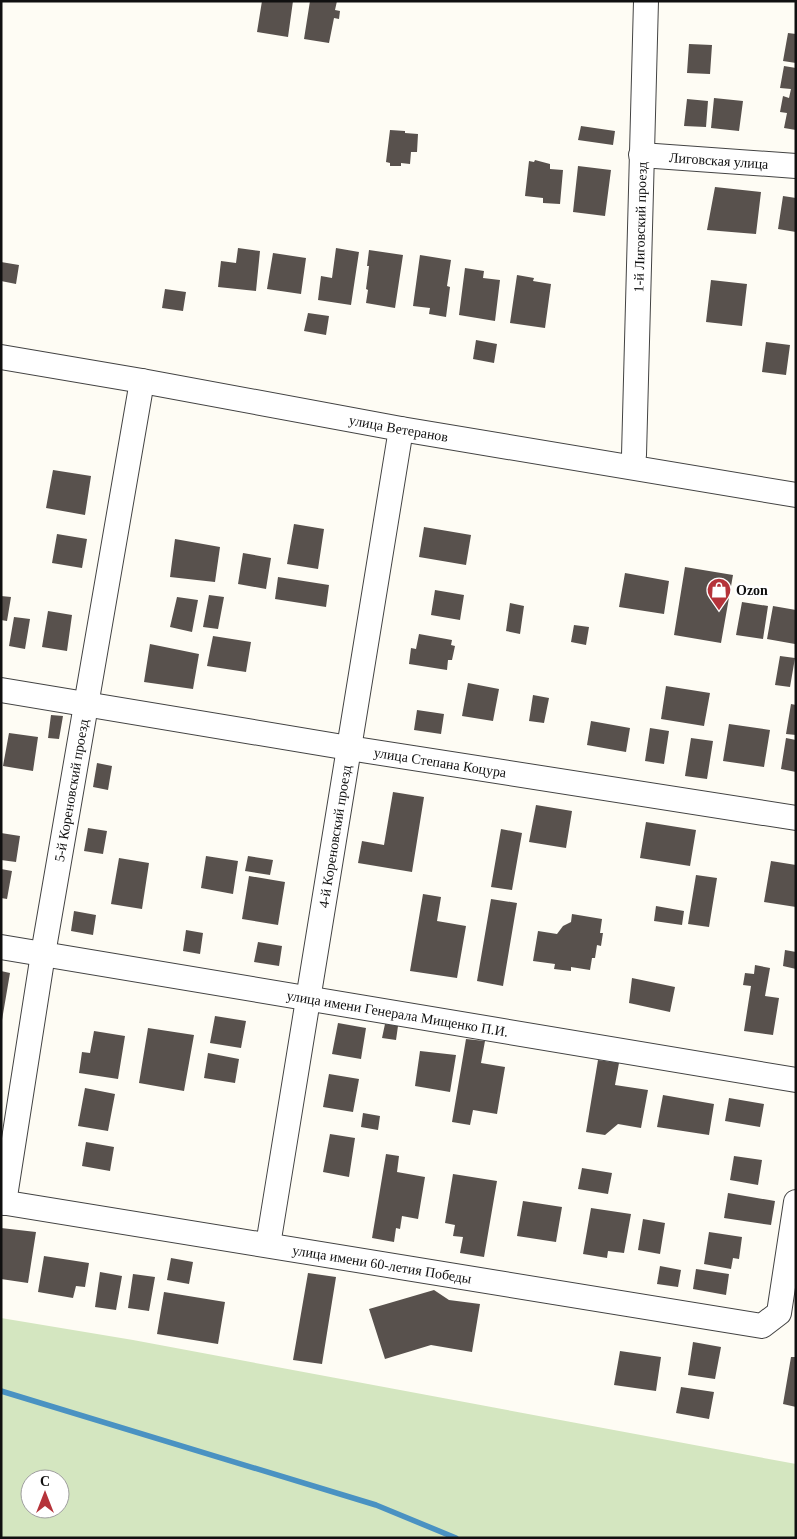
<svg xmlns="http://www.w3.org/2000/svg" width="797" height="1539" viewBox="0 0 797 1539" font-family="'Times New Roman',serif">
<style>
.green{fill:#d4e6c0;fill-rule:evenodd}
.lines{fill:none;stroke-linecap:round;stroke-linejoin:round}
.stream{stroke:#4a92c2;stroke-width:5.5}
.building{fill:#58514d}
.minor-casing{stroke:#434343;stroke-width:26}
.minor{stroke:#fff;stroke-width:24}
.labels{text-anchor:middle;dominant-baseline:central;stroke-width:5;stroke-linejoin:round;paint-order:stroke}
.street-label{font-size:14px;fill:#101010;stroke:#fff}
.poi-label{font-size:14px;font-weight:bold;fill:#101010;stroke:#fff;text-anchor:start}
</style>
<rect width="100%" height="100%" fill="#fefcf4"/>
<path class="green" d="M1,1318l132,22 663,124v74h-795zM30,1479h30v30h-30z"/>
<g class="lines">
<path class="stream" d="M1,1391l375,114 80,33"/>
</g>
<path class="building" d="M262,1h31l-5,36 -31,-5z
M310,1h27l-2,9 5,1 -1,8 -5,-1 -5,25 -25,-4z
M788,33l8,1v29l-13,-2z
M689,44l23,1 -2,29 -23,-1z
M784,66l12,2v62l-12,-2 3,-15 -7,-1 3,-16 6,2 2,-9 -11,-1z
M714,98l29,3 -4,30 -28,-3z
M687,99l21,2 -2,26 -22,-1z
M581,126l34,5 -2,14 -35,-5z
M390,130l15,1v2l13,1 -1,18h-6l-1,12 -9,-1v3h-11v-3l-4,-1z
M535,160l15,4v5l13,1 -3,34 -17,-1v-5l-18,-2 4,-35 5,1z
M578,166l33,4 -6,46 -32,-4z
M715,187l46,5 -5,42 -49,-4z
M783,196l13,2v34l-18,-3z
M238,248l22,3 -4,40 -38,-4 3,-26 15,2z
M336,248l23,4 -8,53 -33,-5 3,-24 11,2z
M369,250l34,5 -8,53 -29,-5 2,-13 -2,-1 3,-23h-2z
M273,253l33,5 -5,36 -34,-5z
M420,255l31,5 -4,26 3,1 -4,30 -17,-3 1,-6 -17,-2z
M1,262l18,3 -3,19 -15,-3z
M465,268l19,3 -1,7 17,2 -5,41 -36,-6z
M517,275l17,3 -1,3 18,3 -6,44 -35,-5z
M711,280l36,4 -5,42 -36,-4z
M165,289l21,3 -3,19 -21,-3z
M308,313l21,3 -3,19 -22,-4z
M476,340l21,4 -3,19 -21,-4z
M766,342l24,3 -4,30 -24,-3z
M53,470l38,6 -6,39 -39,-7z
M294,524l30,5 -6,40 -31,-5z
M424,527l47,8 -5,30 -47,-8z
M57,534l30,5 -5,29 -30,-5z
M175,539l45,8 -5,35 -45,-5z
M243,553l28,5 -5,31 -28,-5z
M685,567l48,8 -12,68 -47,-8z
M625,573l44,8 -5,33 -45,-7z
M278,577l51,8 -3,22 -51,-8z
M435,590l29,5 -4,25 -29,-5z
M209,595l15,2 -6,32 -15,-2z
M1,596l10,1 -4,24 -6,-1z
M177,597l21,3 -6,32 -22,-5z
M742,602l26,4 -5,33 -27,-4z
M510,603l14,3 -4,28 -14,-3z
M773,606l23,4 -1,34 -28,-5z
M48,611l24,4 -5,36 -25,-4z
M14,617l16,2 -5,30 -16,-3z
M574,625l15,2 -3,18 -15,-3z
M419,634l33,6 -1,5 4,1 -3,14h-4l-1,10 -38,-6 2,-16 5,1z
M213,636l38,6 -5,30 -39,-6z
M150,644l49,10 -6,35 -49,-7z
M780,656l15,2 -5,29 -15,-2z
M468,683l31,6 -6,32 -31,-5z
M666,686l44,7 -6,33 -43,-7z
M533,695l16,3 -5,25 -15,-2z
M791,704l5,1v30l-10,-1z
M417,710l27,4 -3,20 -27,-4z
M51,715l12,1 -4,23 -11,-1z
M591,721l39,7 -4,24 -39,-7z
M729,724l41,6 -6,37 -41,-6z
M650,728l19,3 -5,33 -19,-3z
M9,733l29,4 -5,34 -30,-5z
M691,738l22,3 -6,38 -22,-3z
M786,738l10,2v32l-15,-3z
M97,763l15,3 -4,24 -15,-3z
M393,792l31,5 -12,75 -54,-9 4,-22 22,4z
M536,805l36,6 -6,37 -37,-6z
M646,822l50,8 -6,36 -50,-8z
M88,828l19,3 -4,23 -19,-3z
M501,829l21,4 -10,57 -21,-3z
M1,833l19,3 -4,26 -15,-2z
M206,856l32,5 -5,33 -32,-6z
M248,856l25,4 -3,15 -25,-4z
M119,858l30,5 -7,46 -31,-5z
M771,861l25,4v42l-32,-5z
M1,869l11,2 -5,28 -6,-1z
M696,875l21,3 -8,49 -21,-3z
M249,876l36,6 -7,43 -36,-6z
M423,894l18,3 -4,24 29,5 -9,52 -47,-7z
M491,899l26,4 -14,83 -26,-5z
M656,906l28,5 -2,14 -28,-4z
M74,911l22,4 -3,20 -22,-4z
M572,914l30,5 -2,14h3l-2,13 -4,-1 -2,13h-3l-2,12 -19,-3v4l-17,-2 1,-5 -22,-3 5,-30 19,3 6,-8 8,-4z
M186,930l17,3 -3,21 -17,-3z
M258,942l24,4 -3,20 -25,-4z
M785,950l11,2v17l-13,-3z
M755,965l15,3 -5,28 14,2 -6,37 -29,-4 7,-45 -8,-1 2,-12 9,1z
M1,971l9,2 -8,47h-1z
M632,978l43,9 -5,25 -41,-9z
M215,1016l31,5 -5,27 -31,-5z
M338,1023l28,5 -5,31 -29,-5z
M385,1024l13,2 -2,14 -14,-2z
M148,1028l46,7 -10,56 -45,-8z
M94,1031l31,5 -7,43 -39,-6 3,-21 8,1z
M466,1039l19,2 -4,22 24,4 -8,47 -24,-4 -3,15 -18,-3z
M420,1051l36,4 -6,37 -35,-6z
M208,1053l31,6 -4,24 -31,-5z
M598,1060l21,3 -4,22 33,5 -7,38 -23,-4 -13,11 -19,-3z
M329,1074l30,5 -6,33 -30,-5z
M85,1088l30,6 -7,37 -30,-5z
M663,1095l51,9 -5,31 -52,-8z
M729,1098l35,6 -4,23 -35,-6z
M363,1113l17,3 -2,14 -17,-3z
M330,1134l25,4 -6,39 -26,-5z
M86,1142l28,5 -4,24 -28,-5z
M386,1154l13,2 -2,16 28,5 -7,42 -16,-3 -2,13 -4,-1 -2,14 -22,-4z
M734,1156l28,4 -4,25 -28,-5z
M582,1168l30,5 -4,21 -30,-5z
M453,1174l44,7 -13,76 -24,-4 3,-16 -10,-1 2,-11 -10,-2z
M728,1193l47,8 -4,24 -47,-7z
M523,1201l39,6 -6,35 -39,-6z
M591,1208l40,6 -7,39 -16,-2 -1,7 -24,-4z
M643,1219l22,4 -5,31 -22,-4z
M1,1228l35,4 -8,51 -27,-4z
M709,1232l33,5 -3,22 -6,-1 -2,11 -27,-5z
M44,1256l45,7 -4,24 -9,-1 -3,12 -35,-6z
M171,1258l22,4 -4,22 -22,-4z
M660,1266l21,4 -3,17 -21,-3z
M696,1269l33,5 -3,21 -33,-6z
M100,1272l22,4 -6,34 -21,-3z
M308,1273l28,4 -14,87 -29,-4z
M133,1274l22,3 -6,34 -21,-3z
M434,1290l15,10 31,4 -8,48 -41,-7 -46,14 -16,-50z
M164,1292l61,10 -7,42 -61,-10z
M693,1342l28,5 -6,32 -27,-4z
M620,1351l41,6 -5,34 -42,-6z
M791,1357h5v50l-13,-3z
M681,1387l33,5 -5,27 -33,-6z"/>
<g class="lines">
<defs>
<g id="minor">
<path id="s1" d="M641,155l155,11"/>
<path id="s2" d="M1,357l141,24 259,48 395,66"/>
<path id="s3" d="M634,455l12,-454"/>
<path id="s4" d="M1,690l348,58 447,70"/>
<path id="s5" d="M1,947l795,133"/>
<path id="s6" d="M1,1202l761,124 17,-13 17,-111"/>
<path id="s7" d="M4,1203l39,-249 99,-573"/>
<path id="s8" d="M268,1245l133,-816"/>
</g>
</defs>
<use href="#minor" class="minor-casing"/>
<use href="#minor" class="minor"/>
</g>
<defs>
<symbol id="shop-pin" viewBox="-11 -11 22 30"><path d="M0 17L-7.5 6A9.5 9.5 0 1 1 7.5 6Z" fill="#b5333a" stroke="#fff"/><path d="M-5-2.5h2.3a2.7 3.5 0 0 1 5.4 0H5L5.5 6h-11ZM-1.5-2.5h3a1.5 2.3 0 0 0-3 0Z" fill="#fff"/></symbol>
</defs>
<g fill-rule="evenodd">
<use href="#shop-pin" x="705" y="576" width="28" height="38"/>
</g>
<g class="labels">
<g class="street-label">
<text stroke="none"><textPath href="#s1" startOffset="78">Лиговская улица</textPath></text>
<text stroke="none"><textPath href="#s3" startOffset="228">1-й Лиговский проезд</textPath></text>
<text stroke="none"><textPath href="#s2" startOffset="404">улица Ветеранов</textPath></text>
<text stroke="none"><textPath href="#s4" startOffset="445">улица Степана Коцура</textPath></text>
<text stroke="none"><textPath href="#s7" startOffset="418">5-й Кореновский проезд</textPath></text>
<text stroke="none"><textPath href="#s8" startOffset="414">4-й Кореновский проезд</textPath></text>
<text stroke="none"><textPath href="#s5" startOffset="402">улица имени Генерала Мищенко П.И.</textPath></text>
<text stroke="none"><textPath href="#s6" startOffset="386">улица имени 60-летия Победы</textPath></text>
</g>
<g class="poi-label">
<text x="736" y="590">Ozon</text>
</g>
</g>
<rect width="797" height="1539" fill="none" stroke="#101010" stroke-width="5"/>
<g transform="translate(45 1494)"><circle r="24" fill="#ffffff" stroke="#9f9f9f"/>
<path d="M0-4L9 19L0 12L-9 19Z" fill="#b5333a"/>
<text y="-8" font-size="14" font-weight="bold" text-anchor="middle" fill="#101010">С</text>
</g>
</svg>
